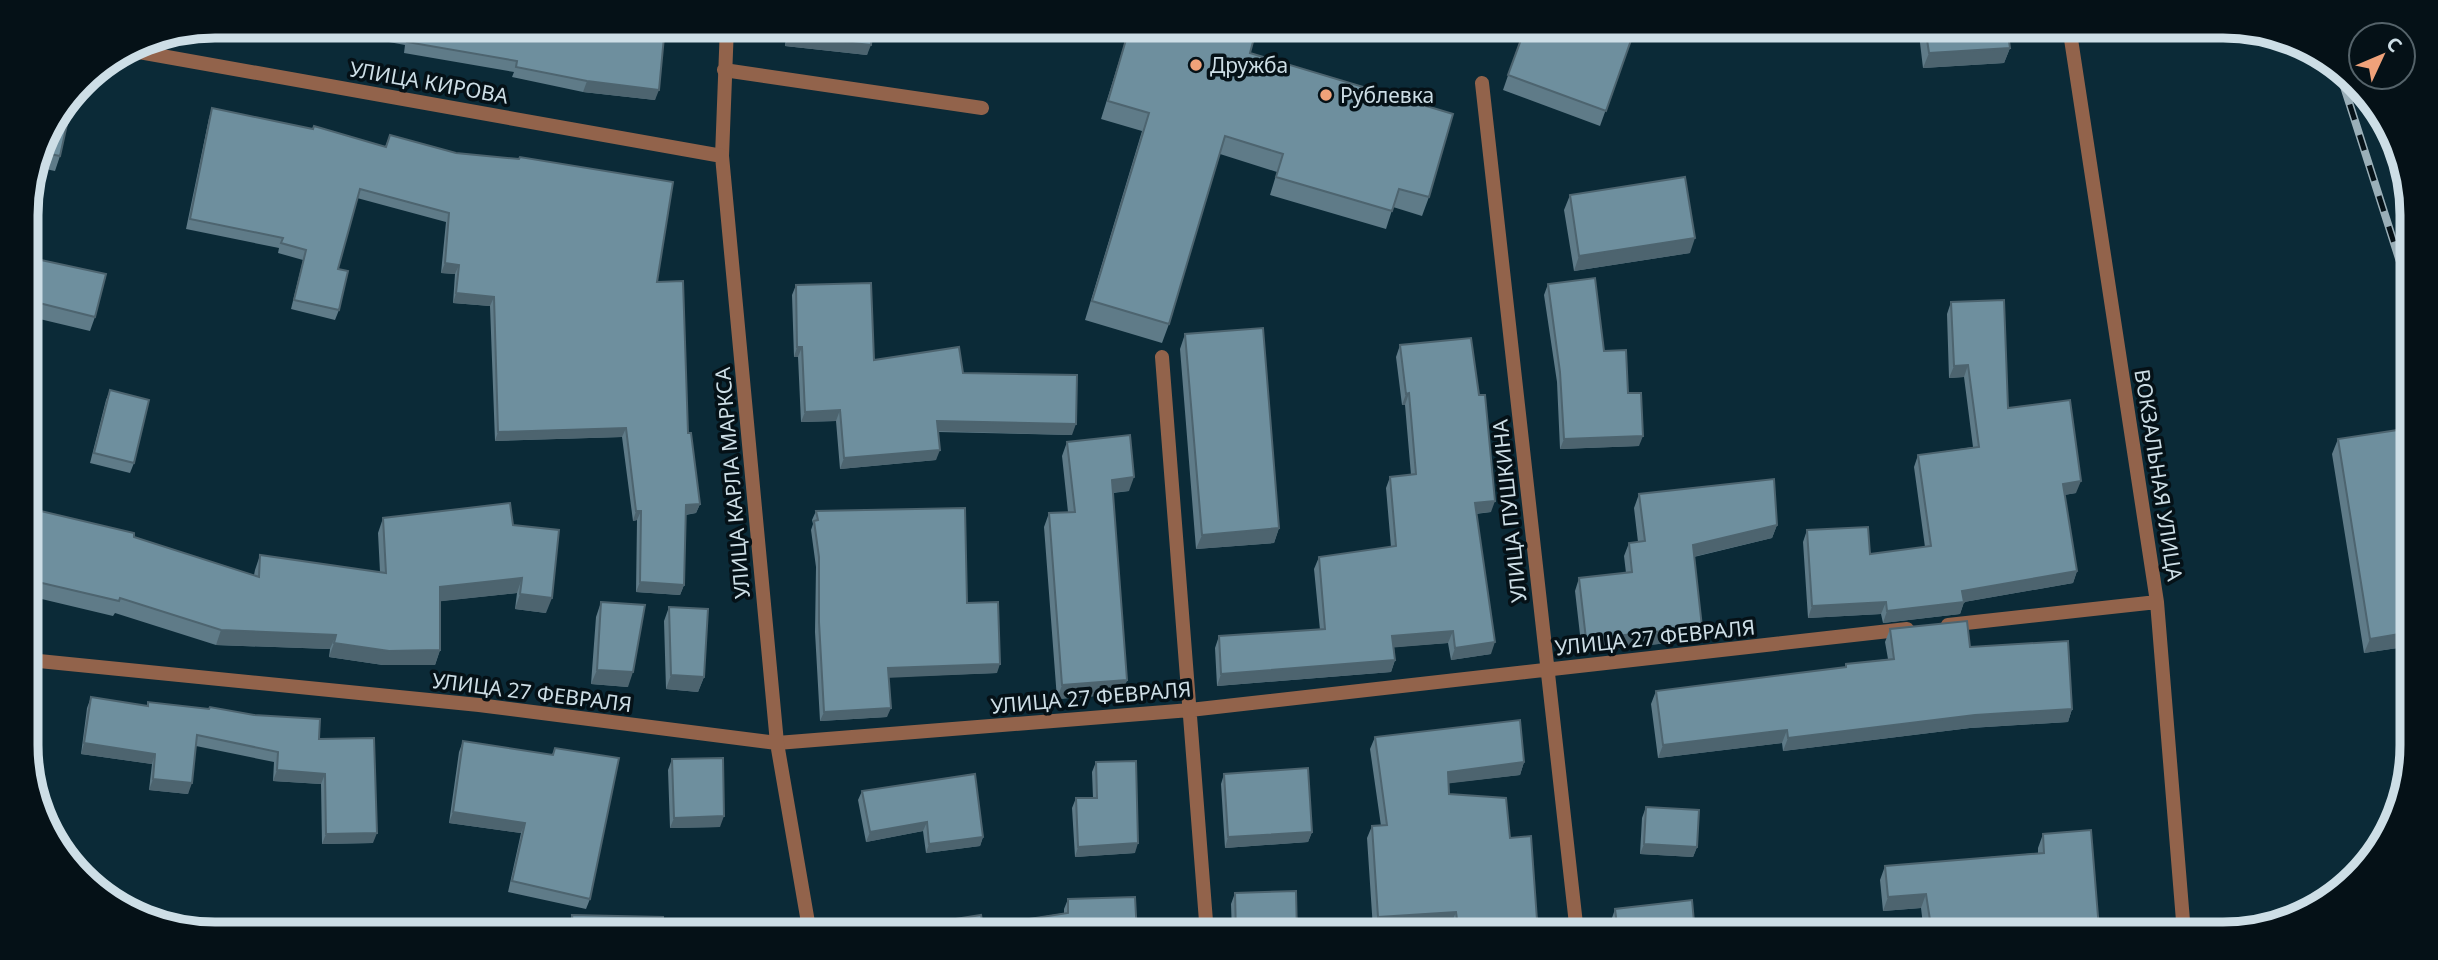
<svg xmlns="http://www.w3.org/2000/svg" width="2438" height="960" viewBox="0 0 2438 960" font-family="'Noto Sans',sans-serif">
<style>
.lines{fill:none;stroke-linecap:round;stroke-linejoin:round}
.service{stroke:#92634b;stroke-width:14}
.minor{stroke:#92634b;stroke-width:14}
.tertiary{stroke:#92634b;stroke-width:14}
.rail-casing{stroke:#9aafb8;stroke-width:8}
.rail{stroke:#051117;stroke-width:5;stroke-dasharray:16;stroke-linecap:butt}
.wall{fill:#5f7b88}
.shaded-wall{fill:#4d646f}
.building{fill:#6e8f9e;stroke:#4d646f;stroke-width:2}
.poi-dot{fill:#f0a27a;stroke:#051117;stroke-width:2.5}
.labels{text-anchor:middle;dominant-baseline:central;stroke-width:7;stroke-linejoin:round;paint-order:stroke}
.poi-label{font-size:21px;fill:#cddee6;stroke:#051117;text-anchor:start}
.street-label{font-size:21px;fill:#cddee6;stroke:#051117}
.rim{fill:none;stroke:#cddee6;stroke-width:9}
</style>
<rect width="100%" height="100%" fill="#0b2a37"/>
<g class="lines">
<path class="service" d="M724,70l258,38"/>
<path class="minor" d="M2069,26l88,576 27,331
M1482,83l95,850
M722,156l5,-130
M1162,357l45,577
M1948,625l209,-23
M777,743l413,-33 717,-81"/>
<path class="tertiary" d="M128,50l594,106 55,587 33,191
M29,660l450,45 298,38"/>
<defs>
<path id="rail" d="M2340,74l70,219"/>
</defs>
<use href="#rail" class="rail-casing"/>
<use href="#rail" class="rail"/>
</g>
<path class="wall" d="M303,26h362l-10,74 -72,-8 -71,-15 2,-5 -110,-19 1,-8z
M787,26h86l-6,29 -82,-9z
M1130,26l42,4 2,-4 76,27 179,144 -7,19 -29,-9 -7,22 -116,-34 7,-23 -57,-18 -51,170 -7,19 -77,-23 57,-189 -41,-12z
M1525,26h111l-36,100 -97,-36z
M1918,26h89l3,22 -6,15 -81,5z
M212,108l173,39 5,-12 267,147 31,151 12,71 -4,9 -10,2 -2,70 -4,10 -44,-3 1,-72 -4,1 -11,-84 -127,4 -5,-135 -37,-3 2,-29 -14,-1 5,-51 -89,-24 -19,71 1,41 -4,10 -44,-11 12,-49 -25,-7 1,-5 -93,-19 23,-111z
M46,132l14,24 -5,15 -19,-4z
M1570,195l120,58 -116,18 -10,-61z
M27,257l68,60 -5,14 -63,-15z
M1548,284l56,67 24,42 11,53 -79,3 -3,-67 -13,-87z
M796,285l78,75 89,13 109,62 -134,-3 -2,28 -96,9 -4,-48 -35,1 -3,-65h-4l-2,-62z
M1951,302l57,106 68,85 -12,2 13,76 -4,12 -109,19 -4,12 -77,9 -2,-9 -73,4 -5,-76 4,-12 63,24 55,-7 -11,-80 4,-12 55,-8 -9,-70 -15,1 -2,-64z
M1185,334l94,194 -5,15 -78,6 -16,-200z
M1400,345l91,167 -15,2 15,140 -40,6 -3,-17 -54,4 1,13 -4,12 -174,14 -2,-38 4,-12 101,-6 -6,-61 5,-12 72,-10 -5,-59 4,-11 21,-2 -6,-70h-3l-6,-48z
M110,390l24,73 -4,10 -40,-10 16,-63z
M2338,439l73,207 -47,7 -32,-199z
M1067,442l62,49 -16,2 14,187 -5,14 -65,5 -13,-172 5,-14 19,-1 -6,-56z
M1639,494l138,31 -5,13 -78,19 8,70 -5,13 -115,12 -7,-61 4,-13 47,-5 -2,-17 5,-13 9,-1 -4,-34z
M28,508l106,29 120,38 1,-5 5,-15 120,17 -2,-39 5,-15 130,7 33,88 -31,-4 2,-16 -77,8v49l-5,15h-52l-54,-8 1,-8 -114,-4 -101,-32 -2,3 -84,-20z
M816,511l151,92 30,70 -108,4 -2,40 -67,4 -5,-89 1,-65 -5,-37 2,-6 -1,-4z
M601,602l27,85 -37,-3 5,-67z
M669,607l35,70 -6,15 -32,-3 -2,-68z
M1890,629l80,18 102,62 -4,13 -98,6 -187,23 -1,-8 -124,15 -7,-54 5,-13 189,-24 1,-3 42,-5 -3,-17z
M91,697l56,9 1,-4 171,37 54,104 -51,1 -1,-60 -48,-3 1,-19 -78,-16 -8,48 -39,-4 3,-26 -71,-10 6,-46z
M1375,737l149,25 -4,13 -72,8 1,11 61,44 27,82 2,14h-86l-2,-10 -78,5 -6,-91 5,-12h9l-11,-77z
M463,741l89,14 3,-7 35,151 -4,10 -78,-17 13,-59 -72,-10 10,-71z
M672,759l48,68 -50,1 -2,-58z
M1096,762l39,91 -60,4 -3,-49 4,-10h17l-1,-26z
M1224,774l88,58 -4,10 -83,6 -4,-64z
M2407,774l-5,32 -4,5 -3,-18 7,-18z
M862,791l121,46 -3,9 -54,7 -3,-22 -57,11 -8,-42z
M1646,807l51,40 -4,10 -53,-3 2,-36z
M2043,834l56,95 -2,4h-173l-3,-25 -38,3 -3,-31 5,-14 153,-13v-5z
M1235,893l62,41h-65l-1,-30z
M1068,899l69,35h-234l2,-7 78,-1 81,-13v-4z
M1615,909l80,24h-82l-1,-15z
M572,915l91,4 78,15h-174v-4z"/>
<path class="shaded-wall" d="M789,36l82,9 -4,10 -82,-9z
M2010,48l-6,15 -81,5 6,-15z
M587,81l72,9 -4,10 -72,-8z
M1695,238l-5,15 -116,18 5,-15z
M445,263l14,2 -4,9 -14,-1z
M456,293l38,4 -4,9 -37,-3z
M797,347h5l-4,10h-4z
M1968,365l-4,12 -15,1 5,-12z
M1409,393l-4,12h-3l4,-11z
M840,410l-4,11 -35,1 4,-10z
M937,421l139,3 -4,11 -138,-4z
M626,428l-4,9 -127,4 3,-9z
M1643,436l-4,10 -79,3 4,-10z
M940,450l-4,10 -96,9 4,-11z
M1134,477l-5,14 -22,2 5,-13z
M2081,481l-5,12 -18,3 5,-12z
M1495,501l-4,11 -20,2 4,-11z
M700,504l-4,9 -14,2 4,-10z
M636,511h5l-4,9 -4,1z
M1777,525l-5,13 -84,20 5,-13z
M1279,528l-5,15 -78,6 6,-14z
M2077,571l-4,12 -115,20 4,-12z
M522,578l-5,15 -83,9 6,-15z
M640,582l44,3 -4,10 -44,-3z
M520,594l32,4 -6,15 -31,-4z
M1886,602l-5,12 -73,4 4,-12z
M1964,602l-4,12 -77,9 4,-12z
M1702,627l-5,13 -115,12 4,-13z
M221,630l115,5 -6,14 -114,-4z
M1453,631l-5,12 -60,5 4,-12z
M2411,632v14l-47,7 6,-14z
M1495,642l-4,12 -40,6 4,-12z
M334,643l106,7 -5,15h-52l-54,-8z
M1395,660l-4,12 -174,14 4,-12z
M1000,664l-3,9 -112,5 3,-10z
M597,670l36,2 -5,15 -37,-3z
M671,675l33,2 -6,15 -32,-3z
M1127,680l-5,14 -65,5 5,-14z
M891,708l-4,9 -67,4 4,-9z
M2072,709l-4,13 -98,6 -187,23 5,-13 187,-23z
M1787,730l-5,13 -124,15 5,-13z
M84,743l71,11 -3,10 -71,-10z
M1524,762l-4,13 -76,9 4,-12z
M277,770l48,4 -4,10 -48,-3z
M153,779l39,4 -4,11 -39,-4z
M453,812l72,11 -4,10 -72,-10z
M724,816l-4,11 -50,1 4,-10z
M927,822l-4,9 -57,11 4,-10z
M1312,832l-4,10 -83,6 3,-11z
M377,833l-4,10 -51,1 4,-10z
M983,837l-3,9 -54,7 3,-9z
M1138,843l-3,10 -60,4 3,-10z
M1644,844l53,3 -4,10 -53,-3z
M1926,894l-5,14 -38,3 5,-14z
M1456,912l-5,12 -78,5 5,-12z
M2099,929l-2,4h-26z"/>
<path class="building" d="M363,26h302l-6,64 -72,-9 -71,-14 1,-6 -110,-19 2,-7z
M790,26h83l-2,19 -82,-9z
M1130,26h31l12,4 1,-4h42l38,12 -4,15 203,61 -24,83 -30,-8 -7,22 -116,-34 7,-23 -58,-18 -56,188 -77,-23 57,-188 -41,-12z
M1526,26h110l-30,85 -98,-36z
M1925,26h82l3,22 -81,5z
M73,97l-13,59 -20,-4 6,-20z
M212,108l101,21 1,-3 72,21 4,-12 66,18 63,6 1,-2 153,25 -16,100 26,-1 5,152h3l9,71 -14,1 -2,80 -44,-3 1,-71h-5l-10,-83 -128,4 -4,-135 -38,-4 3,-28 -14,-2 4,-50 -89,-24 -22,80 10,2 -9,39 -45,-10 12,-50 -25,-7 2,-5 -93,-19z
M1685,177l10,61 -116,18 -9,-61z
M27,257l79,17 -11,43 -68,-17z
M1595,278l9,73 22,-1 2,43h13l2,43 -79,3 -4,-67 -12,-88z
M871,283l3,77 85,-13 4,26 114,2 -1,49 -139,-3 3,29 -96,8 -4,-48 -35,2 -3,-65h-5l-1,-62z
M2004,300l4,108 62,-8 11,81 -18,3 14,87 -115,20 2,11 -77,9 -1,-9 -74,4 -5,-76 61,-3 2,27 61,-8 -13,-91 61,-8 -11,-82 -14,1 -3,-64z
M1263,328l16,200 -77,7 -17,-201z
M1471,338l8,57h6l10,106 -20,2 20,139 -40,6 -2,-17 -61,5 3,24 -174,14 -2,-38 106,-7 -6,-72 77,-11 -6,-69 26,-3 -7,-81 -3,1 -6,-49z
M110,390l39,10 -15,63 -40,-10z
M2411,428v204l-41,7 -32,-200z
M1130,435l4,42 -22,3 15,200 -65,5 -13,-172 26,-1 -8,-70z
M1774,479l3,46 -84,20 9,82 -116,12 -7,-61 53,-6 -3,-29 16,-2 -6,-47z
M510,503l3,22 46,5 -7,68 -32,-4 2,-16 -82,9v63l-51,1 -55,-8 2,-8 -115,-5 -101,-32 -1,3 -90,-21 -1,-72 106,25v4l125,40 1,-22 126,18 -3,-55z
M965,508l2,95 31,-1 2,62 -112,4 3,40 -67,4 -5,-90v-65l-5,-36 4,-1 -2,-9z
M601,602l44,3 -12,67 -36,-2z
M669,607l39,2 -4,68 -33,-2z
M1967,621l3,26 98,-6 4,68 -97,6 -187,23 -1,-8 -124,15 -7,-54 190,-24v-3l48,-5 -4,-30z
M91,697l57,9v-4l61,7 1,-2 44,8 66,4 -1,20 55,-1 3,95 -51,1 -1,-60 -48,-4 1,-18 -81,-17 -5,48 -39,-4 2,-25 -71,-11z
M1520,720l4,42 -76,10 1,22 57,4 4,40 21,-2 6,84 2,14h-80l-3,-22 -78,5 -6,-91 15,-1 -12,-88z
M463,741l90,14 2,-7 64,10 -29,141 -78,-18 13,-58 -72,-11z
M723,758l1,58 -50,2 -2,-59z
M1136,761l2,82 -60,4 -2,-49h21l-1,-36z
M1308,768l4,64 -84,5 -4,-63z
M975,774l8,63 -54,7 -2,-22 -57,10 -8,-41z
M2407,774l-3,15 -2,-14z
M1646,807l53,3 -2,37 -53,-3z
M2091,830l8,99 -28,4h-139l-6,-39 -38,3 -3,-31 159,-13 -1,-19z
M1296,891l1,43h-61l-1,-41z
M1135,897l2,37h-231l-1,-7 76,-12 2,11 85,-13v-14z
M1692,900l3,33h-77l-3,-24z
M572,915l91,2v2l78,4v11h-167z"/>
<g class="poi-dot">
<circle cx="1196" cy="65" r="7"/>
<circle cx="1326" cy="95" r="7"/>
</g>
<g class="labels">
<g class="poi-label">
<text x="1210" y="65">Дружба</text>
<text x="1340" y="95">Рублевка</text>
</g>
<g class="street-label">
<text transform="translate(429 82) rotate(10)">УЛИЦА КИРОВА</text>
<text transform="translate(2159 475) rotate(81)">ВОКЗАЛЬНАЯ УЛИЦА</text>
<text transform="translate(732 483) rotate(-95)">УЛИЦА КАРЛА МАРКСА</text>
<text transform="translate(1509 511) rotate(-96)">УЛИЦА ПУШКИНА</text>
<text transform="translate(1655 637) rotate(-6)">УЛИЦА 27 ФЕВРАЛЯ</text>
<text transform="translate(532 692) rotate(7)">УЛИЦА 27 ФЕВРАЛЯ</text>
<text transform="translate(1091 697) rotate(-5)">УЛИЦА 27 ФЕВРАЛЯ</text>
</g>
</g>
<path d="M0 0H2438V960H0ZM215 38H2223A177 177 0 0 1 2400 215V745A177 177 0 0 1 2223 922H215A177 177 0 0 1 38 745V215A177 177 0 0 1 215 38Z" fill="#051117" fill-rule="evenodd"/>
<path class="rim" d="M215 38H2223A177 177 0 0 1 2400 215V745A177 177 0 0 1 2223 922H215A177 177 0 0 1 38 745V215A177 177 0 0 1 215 38Z"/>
<g transform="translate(2382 56) rotate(46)"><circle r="33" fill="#051117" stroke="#55636a" stroke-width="2"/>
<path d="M0-5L12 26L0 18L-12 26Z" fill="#f0a27a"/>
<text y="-10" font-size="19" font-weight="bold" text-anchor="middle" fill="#cddee6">С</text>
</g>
</svg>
